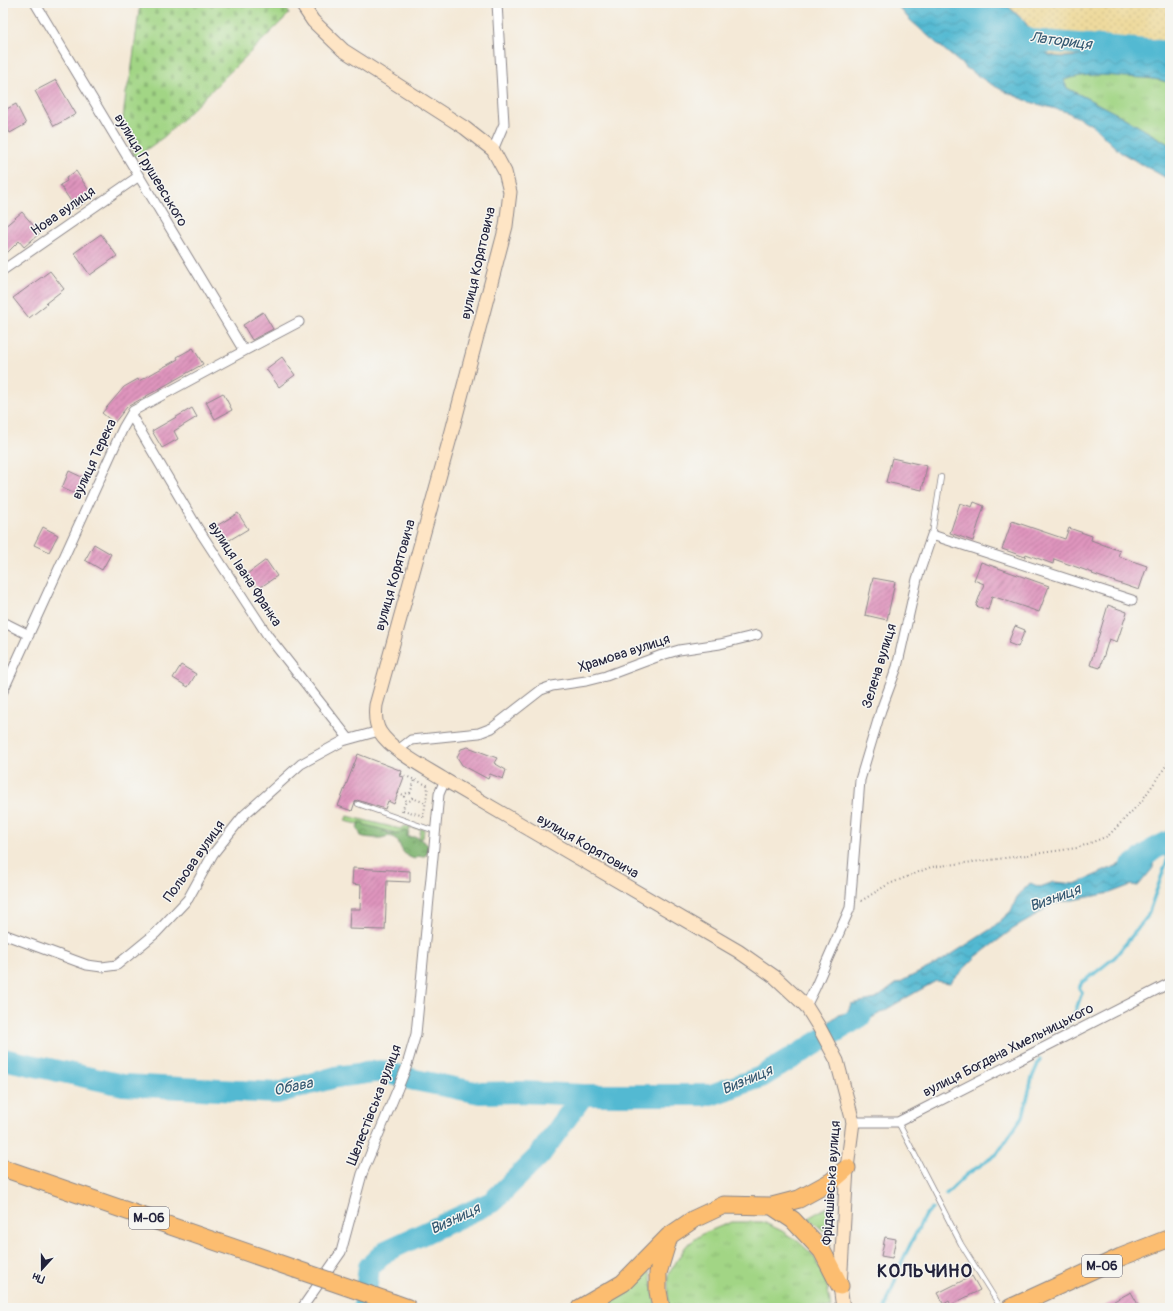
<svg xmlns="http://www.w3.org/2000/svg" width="1173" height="1311" viewBox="0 0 1173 1311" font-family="Pangolin,sans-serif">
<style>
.grass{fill:url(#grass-tufts);stroke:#627c60}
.forest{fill:url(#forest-crowns);stroke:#526c56}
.sand{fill:url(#sand-dots);stroke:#887e6c}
.cemetery{fill:url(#cemetery-stones);stroke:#627c60}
.water{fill:url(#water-waves);stroke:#3a6e86}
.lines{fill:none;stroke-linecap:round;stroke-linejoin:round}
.stream{stroke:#53b9d2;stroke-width:3.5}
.river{stroke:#53b9d2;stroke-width:22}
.building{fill:url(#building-hatch)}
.lane-casing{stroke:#8b8689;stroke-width:6}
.street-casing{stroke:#8b8689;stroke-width:11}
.secondary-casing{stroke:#8b8689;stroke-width:15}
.highway-casing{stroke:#8b8689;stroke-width:19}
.path{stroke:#8b8689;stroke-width:2;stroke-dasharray:1 3;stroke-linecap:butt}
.lane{stroke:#fff;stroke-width:4.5}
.street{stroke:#fff;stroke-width:9}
.secondary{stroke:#fee5c5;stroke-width:13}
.highway{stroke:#fcbd6f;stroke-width:17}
.highway-bridge-casing{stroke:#8b8689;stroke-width:19;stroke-linecap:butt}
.highway-bridge{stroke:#fcbd6f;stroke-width:17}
.labels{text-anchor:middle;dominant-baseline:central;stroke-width:3;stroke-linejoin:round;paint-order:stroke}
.shield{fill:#f6f6f2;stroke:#626272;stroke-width:1}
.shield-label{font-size:13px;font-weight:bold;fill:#22223b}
.street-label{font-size:14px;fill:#22223b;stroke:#f6f6f2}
.water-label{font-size:15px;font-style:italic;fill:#335770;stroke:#f6f6f2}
.district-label{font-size:18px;font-weight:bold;letter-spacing:1px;fill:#22223b;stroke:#f6f6f2}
</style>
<defs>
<pattern id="grass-tufts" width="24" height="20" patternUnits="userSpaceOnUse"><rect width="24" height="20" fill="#a2d585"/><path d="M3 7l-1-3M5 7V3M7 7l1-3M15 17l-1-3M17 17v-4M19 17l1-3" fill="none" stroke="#8bb774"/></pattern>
<pattern id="forest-crowns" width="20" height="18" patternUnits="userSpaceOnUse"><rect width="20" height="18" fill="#81b672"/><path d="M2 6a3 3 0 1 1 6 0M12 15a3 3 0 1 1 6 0" fill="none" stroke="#69945f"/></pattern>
<pattern id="sand-dots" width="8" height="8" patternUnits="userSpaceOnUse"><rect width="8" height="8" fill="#eeda9e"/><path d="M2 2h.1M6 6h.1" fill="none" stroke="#ccbb89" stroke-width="1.8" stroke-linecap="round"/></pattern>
<pattern id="cemetery-stones" width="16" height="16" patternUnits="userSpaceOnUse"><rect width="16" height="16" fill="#a2d585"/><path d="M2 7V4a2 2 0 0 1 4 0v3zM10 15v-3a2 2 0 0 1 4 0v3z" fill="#8bb774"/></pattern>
<pattern id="water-waves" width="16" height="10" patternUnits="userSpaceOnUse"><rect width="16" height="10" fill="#53b9d2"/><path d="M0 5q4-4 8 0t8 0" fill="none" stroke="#4496ac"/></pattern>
<pattern id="building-hatch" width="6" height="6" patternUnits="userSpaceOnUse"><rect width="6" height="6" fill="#df94bd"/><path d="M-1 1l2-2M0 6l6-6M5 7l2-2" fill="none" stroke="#b4789b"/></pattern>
</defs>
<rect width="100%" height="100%" fill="#f6f6f2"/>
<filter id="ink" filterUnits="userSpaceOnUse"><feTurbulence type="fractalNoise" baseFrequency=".025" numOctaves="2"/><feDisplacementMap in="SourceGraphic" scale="8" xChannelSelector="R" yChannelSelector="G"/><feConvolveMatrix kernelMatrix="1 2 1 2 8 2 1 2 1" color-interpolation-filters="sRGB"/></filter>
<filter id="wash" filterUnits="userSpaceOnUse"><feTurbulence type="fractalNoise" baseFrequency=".012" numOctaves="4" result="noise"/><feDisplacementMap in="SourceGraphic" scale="16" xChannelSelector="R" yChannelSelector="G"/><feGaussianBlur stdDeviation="0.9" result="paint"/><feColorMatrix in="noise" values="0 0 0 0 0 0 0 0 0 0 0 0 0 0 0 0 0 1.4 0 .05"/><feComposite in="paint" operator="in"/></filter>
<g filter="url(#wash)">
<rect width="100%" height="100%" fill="#f4e9d7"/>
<path class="grass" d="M1106,74c21,3 44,2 64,9v62l-49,-29 -54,-28 -3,-8 16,-5z
M347,816l53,13 4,-3 20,3 -1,9h-4l2,-9 -11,-2 -2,9 -63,-15z
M831,1205l-2,30 -21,-17z
M731,1222h32l19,9 17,11 15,14 13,30 4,22h-163v-33l18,-29 16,-12z
M650,1272l6,36h-57l27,-18z"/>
<path class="forest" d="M360,822l3,1 2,2 16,4 7,4 10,1 4,-3h5v6h10l11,8v5l-2,5 -4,2 -3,-1 -4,3c-17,-4 -12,-16 -22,-22 -5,-2 -9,1 -13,1 -6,0 -14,0 -19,-2l-4,-9z"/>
<path class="sand" d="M1005,3h165v42c-12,-1 -25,-1 -37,1 -17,2 -71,16 -84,8 -9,-5 -13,-16 -19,-24 -6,-10 -17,-19 -25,-27z"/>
<path class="cemetery" d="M142,3h143l4,11 -124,122 -30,22 -12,-39 3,-26 5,-19 8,-63z"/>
<path class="water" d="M895,3h110c6,7 14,12 20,19 8,10 12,25 23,32 15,9 67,-5 85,-8 12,-2 25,-2 37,-1v38c-14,-5 -29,-5 -44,-6 -21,-2 -42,-4 -62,3l3,8 54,28 49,29v35l-50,-28 -27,-26 -8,-5 -18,-9 -37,-10 -24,-10 -17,-9 -24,-16 -31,-26 -24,-21z
M1170,827v31h-2l-9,-6 -2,-11z
M1154,849l-1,19 -15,18 -7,-1 -21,8 -58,11 -20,14 -19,11 -36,27 -27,27 -14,-2 -25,14 -72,42 -10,-15 9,-7 9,-2 4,-9 25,-5 20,-15 42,-21 53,-34 20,-18 6,-14 13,-14 10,4 14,-5 21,2z"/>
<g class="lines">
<path class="stream" d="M1064,1027l11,-14 7,-21 -3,-4 3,-6 13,-9 20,-16 32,-40 21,-59 1,-4
M946,1194l20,-19 31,-21 26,-38 9,-38 8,-19
M885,1308l18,-49 22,-44 7,-6"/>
<path class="river" d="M961,3l14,13 56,24 139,12
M1131,867l23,-18 16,-8
M3,1059l120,26 154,8 59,-16 45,-6 34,9 65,13 42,-1 61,3
M364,1308l5,-41 17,-16 106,-49 47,-46 44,-61h128l50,-18 100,-61"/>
</g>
<g id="blocks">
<path class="building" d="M56,80l20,34 -22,12 -19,-35z
M16,104l10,20 -16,9 -7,-13v-9z
M76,171l14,21 -8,4 4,6 -10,7 -16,-24 7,-4 -1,-3z
M22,212l18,21 -16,14 -5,-6 -16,16v-29z
M101,234l16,22 -27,19 -16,-22z
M50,271l14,18 -18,14 1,1 -18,14 -16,-20z
M263,312l10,17 -21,11 -9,-15z
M193,348l10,16 -76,43 -13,16 -12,-10 22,-26 14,-8 1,2 39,-22 -1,-2z
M282,357l13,18 -16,12 -13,-18z
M223,393l9,17 -17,9 -9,-17z
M192,408l5,9 -23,14 4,8 -16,9 -10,-17z
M892,458l35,8 -5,24 -36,-8z
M69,471l17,8 -8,16 -16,-7z
M974,502l10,4 -11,35 -23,-8 10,-30 12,4z
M238,513l10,16 -25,15 -10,-16z
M1012,521l53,18 4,-11 23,8 -1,4 29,11 -2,5 29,10 -8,24 -47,-16 1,-1 -39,-14 -1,5 -27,-10 -1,3 -23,-8z
M43,527l15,8 -9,17 -15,-7z
M94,544l17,10 -9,16 -17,-10z
M266,560l11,16 -19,13 -11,-15z
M981,562l68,24 -10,26 -47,-16 -4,14 -12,-4 8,-22 -10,-4z
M873,578l22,4 -8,38 -22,-5z
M1108,605l19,7 -10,30 -8,-3 -9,29 -10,-3z
M1015,626l10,4 -7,17 -10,-4z
M181,665l15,9 -8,13 -15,-9z
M468,747l29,11 -3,5 12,7 -3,9 -13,-5 -2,5 -26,-14 -5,-8 4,-8z
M358,754l44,17 -2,5 4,1 -10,27 -6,-3 -3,8 -28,-9 -2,2 -3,9 -14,-5z
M353,868l57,3v11l-23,-1 -2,49 -36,-1 1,-20h10l1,-24 -9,-1z
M885,1237l11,2 -4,19 -11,-2z
M972,1276l8,14 -29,15 -2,-4 -5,3 -6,-11z
M1131,1292l9,16h-39z"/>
</g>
</g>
<g filter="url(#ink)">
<use href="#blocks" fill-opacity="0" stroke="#8b8689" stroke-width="1"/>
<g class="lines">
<defs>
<path id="lane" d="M932,535l9,-58
M358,804l77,27
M898,1122l63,122 40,64"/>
<path id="street" d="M35,3l209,348
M493,150l11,-26 -7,-121
M3,270l136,-94
M131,415l66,112 71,109 81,103
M3,622l26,13
M3,691l120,-263 10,-17 111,-60 55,-29
M398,750l13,-10 68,-7 13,-5 49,-38 11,-4 34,-5 20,-5 56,-21 17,-5 41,-6 37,-9
M3,934l84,31 15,2 15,-2 39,-32 32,-34 25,-45 31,-39 57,-51 42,-23 36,-10
M806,1006l9,-18 35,-80 10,-128 21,-70 16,-43 20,-88 15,-44 200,65
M853,1122h45l272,-139
M302,1308l39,-56 21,-78 36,-86 8,-20 10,-34 23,-240 6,-14"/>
<path id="secondary" d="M301,3l12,18 30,29 122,78 28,22 12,22 5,20 -4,34 -54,205 -76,274c-1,9 -1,19 4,27 12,19 46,36 65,48l293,171 37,26 31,29 13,21 18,34 16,61 -6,46 -7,118 3,22"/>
<path id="highway" d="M3,1168l292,101
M772,1206l21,14 29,31 18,35
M394,1303l14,5
M580,1308l43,-25 46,-47 25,-17 30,-14 48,1 27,-7 33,-18 15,-13
M661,1308l-3,-17v-18l10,-33
M1010,1308l111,-51 49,-19"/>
</defs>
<use href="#lane" class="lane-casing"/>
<use href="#street" class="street-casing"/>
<use href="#secondary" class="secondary-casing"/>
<use href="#highway" class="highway-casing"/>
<path class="path" d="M401,774l26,11 1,2 -5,33
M404 797a4 4 0 1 1 8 0a4 4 0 1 1-8 0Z
M398,793l6,2
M410,793l5,-13
M412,798l14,5
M403,810l21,6
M402,811l4,-10
M861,901l26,-16 44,-18 67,-8 79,-11 31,-12 33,-34 29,-42"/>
<use href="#lane" class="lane"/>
<use href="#street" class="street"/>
<use href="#secondary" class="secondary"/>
<use href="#highway" class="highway"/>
<defs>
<path id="highway-bridge" d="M295,1269l99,34"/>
</defs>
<use href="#highway-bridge" class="highway-bridge-casing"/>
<use href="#highway-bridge" class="highway-bridge"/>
</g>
</g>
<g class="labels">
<g class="shield">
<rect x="129" y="1207" width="40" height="22" rx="3"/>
<rect x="1082" y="1255" width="40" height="22" rx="3"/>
</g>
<g class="shield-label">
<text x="149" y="1218">М-06</text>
<text x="1102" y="1266">М-06</text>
</g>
<g class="street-label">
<text transform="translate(151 170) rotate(59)">вулиця Грушевського</text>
<text transform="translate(63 211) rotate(-35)">Нова вулиця</text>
<text transform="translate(478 263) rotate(-77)">вулиця Корятовича</text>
<text transform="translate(94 459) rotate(-65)">вулиця Терека</text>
<text transform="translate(245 574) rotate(57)">вулиця Івана Франка</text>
<text transform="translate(395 575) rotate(-74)">вулиця Корятовича</text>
<text transform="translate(624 653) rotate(-18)">Храмова вулиця</text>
<text transform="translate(879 666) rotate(-73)">Зелена вулиця</text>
<text transform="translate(588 846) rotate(30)">вулиця Корятовича</text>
<text transform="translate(194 861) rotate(-55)">Польова вулиця</text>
<text transform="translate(1008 1050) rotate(-27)">вулиця Богдана Хмельницького</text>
<text transform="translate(374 1105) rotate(-69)">Шелестівська вулиця</text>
<text transform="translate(831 1183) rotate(-86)">Фрідяшівська вулиця</text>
</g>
<g class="water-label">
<text transform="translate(1061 41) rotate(7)">Латориця</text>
<text transform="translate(1055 898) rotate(-20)">Визниця</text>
<text transform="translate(747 1080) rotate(-23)">Визниця</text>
<text transform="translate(293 1087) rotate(-12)">Обава</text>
<text transform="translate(455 1219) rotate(-25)">Визниця</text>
</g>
<g class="district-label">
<text x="925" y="1271">КОЛЬЧИНО</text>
</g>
</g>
<rect width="1173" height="1311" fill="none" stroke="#f6f6f2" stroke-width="16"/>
<g transform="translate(42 1269) rotate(201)" stroke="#f6f6f2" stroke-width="3" paint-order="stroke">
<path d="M0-3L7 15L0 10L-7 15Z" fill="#22223b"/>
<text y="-6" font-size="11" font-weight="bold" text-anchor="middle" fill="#22223b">Пн</text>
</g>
</svg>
